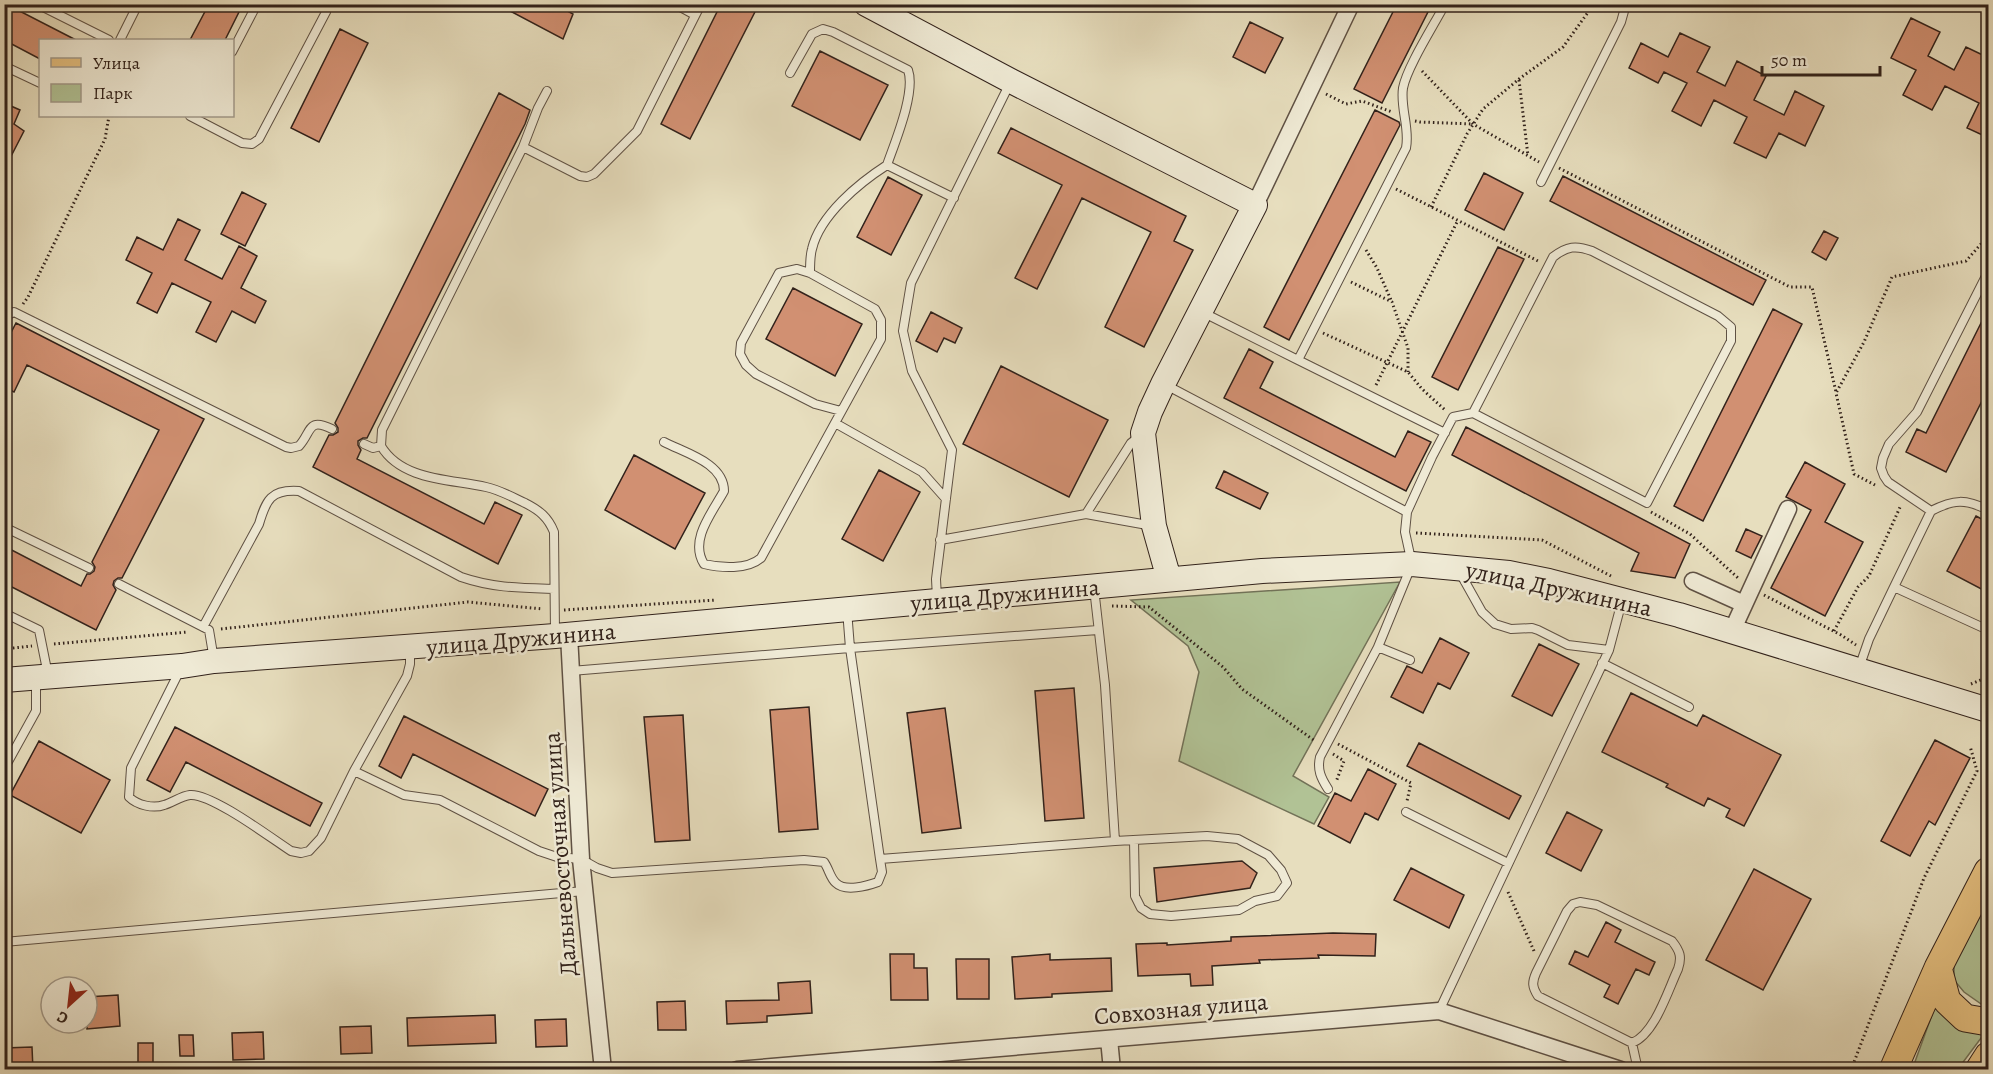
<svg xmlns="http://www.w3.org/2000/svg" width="1993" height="1074" viewBox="0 0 1993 1074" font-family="Alegreya,serif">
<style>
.green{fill:#b1c295;stroke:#727258;stroke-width:1.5}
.building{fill:#d19072;stroke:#32221b;stroke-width:1.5}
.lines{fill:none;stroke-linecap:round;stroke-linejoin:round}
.lane-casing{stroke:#5f5144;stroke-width:10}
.street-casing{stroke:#5f5144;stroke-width:19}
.secondary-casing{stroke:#32221b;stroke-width:26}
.primary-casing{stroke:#32221b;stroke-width:29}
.path{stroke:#32221b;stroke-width:3;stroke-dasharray:1.5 3;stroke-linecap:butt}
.lane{stroke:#efead5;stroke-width:8}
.street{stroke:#efead5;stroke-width:16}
.secondary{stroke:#efead5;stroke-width:24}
.primary{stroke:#e4bf7f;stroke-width:27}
.labels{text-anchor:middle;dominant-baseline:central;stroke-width:5;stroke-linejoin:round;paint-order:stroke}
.street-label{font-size:24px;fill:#32221b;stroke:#efead5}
</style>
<rect width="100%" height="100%" fill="#e7debe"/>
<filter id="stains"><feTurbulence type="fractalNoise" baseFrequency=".00333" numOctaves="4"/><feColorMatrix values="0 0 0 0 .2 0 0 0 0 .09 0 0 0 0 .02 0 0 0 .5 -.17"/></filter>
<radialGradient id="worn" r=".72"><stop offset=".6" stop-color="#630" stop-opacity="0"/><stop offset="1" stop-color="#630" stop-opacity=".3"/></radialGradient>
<path class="green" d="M1400,582l-107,194 36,21 -15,27 -135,-63 20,-89 -11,-26 -57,-46z
M1988,894v111l-4,1 -20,-14 -10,-12v-21z
M1937,1001l50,29 -29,39 -46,1z"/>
<path class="building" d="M4,4h2l70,36h-36v19l-36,-19z
M209,4h34l-18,36h-35z
M497,4h58l18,10 -10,25z
M721,4h38l-69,135 -29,-15z
M1397,4h35l-50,99 -28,-14z
M1911,18l29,14 -12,24 26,14 12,-23 23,11v80l-22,-10 12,-25 -34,-17 -13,24 -29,-15 13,-25 -25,-12z
M1250,22l33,16 -18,35 -32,-16z
M340,29l28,14 -49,99 -28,-14z
M1680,33l30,14 -13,25 28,14 12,-25 29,15 -12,24 30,15 11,-24 29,15 -19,40 -26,-13 -13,25 -32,-15 13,-26 -33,-17 -13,26 -29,-15 15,-28 -23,-11 -6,11 -29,-15 12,-25 27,14z
M820,51l68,34 -28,55 -68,-34z
M499,93l31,17 -5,14 -158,314h-4l-5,3v4l3,5 -4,9 127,65 11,-22 27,13 -24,49 -185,-97 16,-32h4l5,-3v-4l-3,-5z
M4,103l16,7 -6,14 10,7 -20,39z
M1375,110l24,12 1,3 -111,215 -25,-13z
M1011,128l175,88 -12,25 19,9 -49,97 -39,-20 46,-95 -69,-34 -45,91 -22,-11 47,-93 -64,-32z
M1484,173l39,20 -19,37 -39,-20z
M1563,176l203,104 -13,25 -203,-104z
M888,177l34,18 -31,60 -34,-18z
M242,192l24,12 -21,42 -24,-12z
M178,219l22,11 -15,30 37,19 17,-33 18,10 -16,32 25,13 -11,22 -23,-12 -16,31 -20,-10 15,-30 -39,-19 -15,30 -20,-10 15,-30 -26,-13 11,-23 26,13z
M1824,231l14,7 -12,22 -14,-8z
M1498,247l26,12 -66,131 -26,-13z
M793,288l69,36 -27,52 -69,-37z
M1989,307v80l-43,85 -40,-20 11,-23 9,4z
M1773,309l29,15 -99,197 -29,-15z
M931,312l31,16 -7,15 -11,-5 -7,14 -21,-11z
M16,323l188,96 -82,159h-4l-4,3 -1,4 3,5 -20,40 -92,-47v-37l77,40 6,-12h3l4,-3 1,-4 -3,-5 67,-132 -132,-65 -13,27 -10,-5v-41z
M1249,349l24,13 -13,26 135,69 13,-26 23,11 -25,49 -182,-93z
M1001,366l107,54 -39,77 -106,-53z
M1466,427l224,117 -15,34 -44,-7 8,-18 -187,-98z
M634,455l71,38 -30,56 -70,-39z
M1805,462l40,22 -20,38 38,20 -38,74 -54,-28 40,-78 -25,-13z
M879,470l41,22 -37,69 -41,-22z
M1224,471l44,22 -8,16 -44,-21z
M1976,516l13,7v70l-42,-22z
M1746,529l16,7 -11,22 -15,-7z
M1440,638l29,15 -19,36 -12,-6 -15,30 -32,-16 16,-31 15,7z
M1539,644l40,20 -27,52 -40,-20z
M1074,688l10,130 -39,3 -10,-130z
M1631,693l66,33 6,-11 78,40 -37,71 -18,-9 4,-8 -22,-11 -4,8 -38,-19 2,-3 -66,-32z
M809,707l9,122 -39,3 -9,-122z
M945,708l16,120 -39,5 -15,-120z
M683,715l7,125 -35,2 -11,-125z
M404,716l144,73 -13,27 -122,-62 -12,24 -22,-12z
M175,727l147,76 -12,23 -124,-64 -16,30 -23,-12z
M1935,740l35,18 -35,67 -6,-4 -19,35 -29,-15z
M39,741l71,39 -29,53 -71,-38z
M1419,743l102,53 -12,23 -102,-53z
M1368,769l28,15 -18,36 -13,-7 -15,30 -32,-17 17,-33 16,8z
M1567,812l35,18 -21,41 -35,-18z
M1242,861l15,12 -7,15 -93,14 -3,-34z
M1411,868l53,27 -15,33 -55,-28z
M1754,869l57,30 -48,91 -57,-30z
M1606,922l15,8 -6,12 40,20 -6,13 -13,-6 -18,35 -14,-7 6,-12 -41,-21 6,-13 13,6z
M1333,933l43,1 -1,22 -57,-1 1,3 -60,2 1,3 -48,3 1,19 -22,1 -1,-12 -52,2 -2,-32 31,-1v2l64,-4v-4z
M890,954h24v14h13l1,32h-37z
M1050,954v6l61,-2 1,33 -60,3v3l-37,2 -3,-42z
M956,959h33v40h-32z
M810,981l2,32 -45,3v6l-40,2 -1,-23 53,-1 -1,-17z
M118,995l2,31 -33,3v-32z
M685,1001l1,29h-28l-1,-28z
M495,1015l1,28 -88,3 -1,-28z
M566,1019l1,27 -31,1 -1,-27z
M371,1026l1,27 -31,1 -1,-27z
M263,1032l1,27 -31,1 -1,-27z
M179,1035h14l1,21h-14z
M138,1043h15v22h-15z
M32,1047l1,23h-29v-22z"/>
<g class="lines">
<defs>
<path id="lane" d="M37,4l72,36
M675,4l20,11
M120,40l18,-36
M232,52l25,-48
M4,66l36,17
M790,73l22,-39 11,-5 10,3 75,38c8,22 -13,72 -21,95l67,33
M190,116l52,27 10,1 7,-5 67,-127 2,-8
M523,147l15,-39 9,-17
M1541,182l80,-160 5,-18
M1988,272l-71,140 -28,32 -6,14 -2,10 3,8 4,6 43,29 -37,76 94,43
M810,273c0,-8 0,-17 2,-24 8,-34 47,-66 75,-84
M1202,312l96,48
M4,317l10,-5 272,135 5,1 8,-2c13,-14 8,-29 33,-17
M1164,384l243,128 -2,20 7,32 -34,83 -58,110c-3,13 1,21 8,32
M835,423l87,49 24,27
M1445,433l-147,-73 108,-212c4,-20 -6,-40 -3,-60 4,-21 31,-63 42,-84
M664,442c21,11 60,21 60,49 -12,22 -35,49 -20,73 17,4 43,6 57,-6l120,-219v-19l-6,-11 -65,-36 -13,-4 -18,4 -38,70 -1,11 6,11 10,9 59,30 26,7
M364,444l9,4 8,-2 1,-16 141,-283 57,29 7,1 7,-3 43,-43 64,-127
M381,446c21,35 70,33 105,41 14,3 26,10 39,16 14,7 23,14 29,29l1,101
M1931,511c23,-12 35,-12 57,-1
M1407,512l25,-55 21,-40 20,-4 174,90 84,-162v-14l-13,-11 -126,-65c-16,-6 -25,-5 -39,6l-80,156
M1086,514l45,-71 10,-8
M4,527l85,41
M940,540l146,-26 67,12
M1459,571l23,41 13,12 16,5 21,-1 6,2 30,15 41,5
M119,584l90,46 5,30
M937,598l-1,-19 16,-129 -40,-79 -9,-40 8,-48 99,-200
M847,610l3,38 248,-18
M4,613l35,17 9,45
M203,627l56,-103c7,-24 12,-35 40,-33l162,86c32,11 60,11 93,12
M1378,647l32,13
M1602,663l87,44
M1859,668l10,-29 25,-52
M180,670l-49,98 -2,29c8,8 24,12 35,8 8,-2 17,-9 26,-10 21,-2 81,43 101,56l10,2 8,-2 12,-13 33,-67 53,-95 3,-12v-16
M571,671l279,-23 30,211 235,-18 -10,-156 -11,-97
M4,769l32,-58v-33
M354,771l50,24 36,5 99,51 18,6 24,2 16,9 15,5 192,-13 20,2c5,7 6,16 12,21 9,9 31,3 42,-1l4,-10 -2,-13
M1406,812l102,51
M1115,841l92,-5 31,3 30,16 13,15 6,13 -10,13 -22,5 -16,9 -68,6 -21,-2 -9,-6 -6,-12 -1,-56
M1580,902l17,3 75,36c8,10 10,16 6,28 -10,21 -23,65 -46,74l-94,-47c-6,-9 -6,-14 -2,-23l31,-62 6,-7z
M4,942l580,-51
M1439,1011l170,-361 13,-49
M1632,1043l6,27"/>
<path id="street" d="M1255,205l96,-201
M1693,581l51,23
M1732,631l56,-122
M569,635l12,224 22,211
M1109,1039l3,31
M737,1070l702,-59 182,59"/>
<path id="secondary" d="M866,4l145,77 244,124 -92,179 -13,28 -7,21 11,93 15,53
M4,680l178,-14 32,-5 341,-25 707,-65 150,-7 97,9 40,8 130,34 309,95"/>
<path id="primary" d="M1938,968l9,33 18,17 23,4
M1893,1070l45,-102 50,-97
M1979,1070l9,-14"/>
</defs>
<use href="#lane" class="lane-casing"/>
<use href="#street" class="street-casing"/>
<use href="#secondary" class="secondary-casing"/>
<use href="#primary" class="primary-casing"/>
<path class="path" d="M837,4l11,6
M1422,71l51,53 66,38
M1519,80l9,76
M1326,94l20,10 16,-3 30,11
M1415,121l5,1 53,2
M1559,168l231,119h22l24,105
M1396,189l144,73
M1431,207l36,-73 16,-25 36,-30 44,-32 31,-43
M1366,250l11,18 14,32
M1351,282l41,20 16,46v24
M23,304l5,-7 77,-158 4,-23
M1323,333l85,39 14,17 23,21
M1376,385l82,-165
M1875,485l-21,-11 -18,-81 28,-51 28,-65 74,-16 22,-25
M1651,512l39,22 48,44
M1416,533l126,7 69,36
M1764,595l77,40 15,10
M1112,606l37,1 74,60 19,22 73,52
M564,610l152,-10
M221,629l247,-27 75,7
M1834,631l24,-44 11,-11 32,-71
M54,644l134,-12
M4,649l28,-3
M1971,684l17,-7
M1338,744l73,39 -4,18
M1333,754l11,7 -8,21
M1508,892l26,59
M1851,1070l73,-192 53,-107 -7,-25"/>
<use href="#lane" class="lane"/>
<use href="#street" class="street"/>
<use href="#secondary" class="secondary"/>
<use href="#primary" class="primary"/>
</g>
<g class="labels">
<g class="street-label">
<text transform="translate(1559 589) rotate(12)">улица Дружинина</text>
<text transform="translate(1005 595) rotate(-5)">улица Дружинина</text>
<text transform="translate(521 639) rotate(-5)">улица Дружинина</text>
<text transform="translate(560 854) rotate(-94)">Дальневосточная улица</text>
<text transform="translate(1181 1009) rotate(-5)">Совхозная улица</text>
</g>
</g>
<rect width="1993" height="1074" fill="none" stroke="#e7debe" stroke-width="24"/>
<rect x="6" y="6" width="1981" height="1062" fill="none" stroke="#32221b" stroke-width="3"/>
<rect x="12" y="12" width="1969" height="1050" fill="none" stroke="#32221b" stroke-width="1.5"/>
<rect x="39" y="39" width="195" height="78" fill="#efead5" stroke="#a39a8b" stroke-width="1.5"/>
<rect x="51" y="58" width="30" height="9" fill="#e4bf7f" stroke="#a39a8b" stroke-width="1.5"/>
<text x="93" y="69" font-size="18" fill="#32221b">Улица</text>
<rect x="51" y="84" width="30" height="18" fill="#b1c295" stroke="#a39a8b" stroke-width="1.5"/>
<text x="93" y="99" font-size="18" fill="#32221b">Парк</text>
<g transform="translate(69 1005) rotate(207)"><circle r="28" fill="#efead5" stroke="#a39a8b" stroke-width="1.5"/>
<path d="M0-4.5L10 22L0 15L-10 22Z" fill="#8f2418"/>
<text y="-9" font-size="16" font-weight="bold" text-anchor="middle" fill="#32221b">С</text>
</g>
<path d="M1762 66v9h118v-9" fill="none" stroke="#32221b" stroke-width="3"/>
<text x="1771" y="66" font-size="18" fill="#32221b" stroke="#efead5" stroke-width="4.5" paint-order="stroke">50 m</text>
<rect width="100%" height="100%" filter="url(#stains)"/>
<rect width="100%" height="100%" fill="url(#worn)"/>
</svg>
